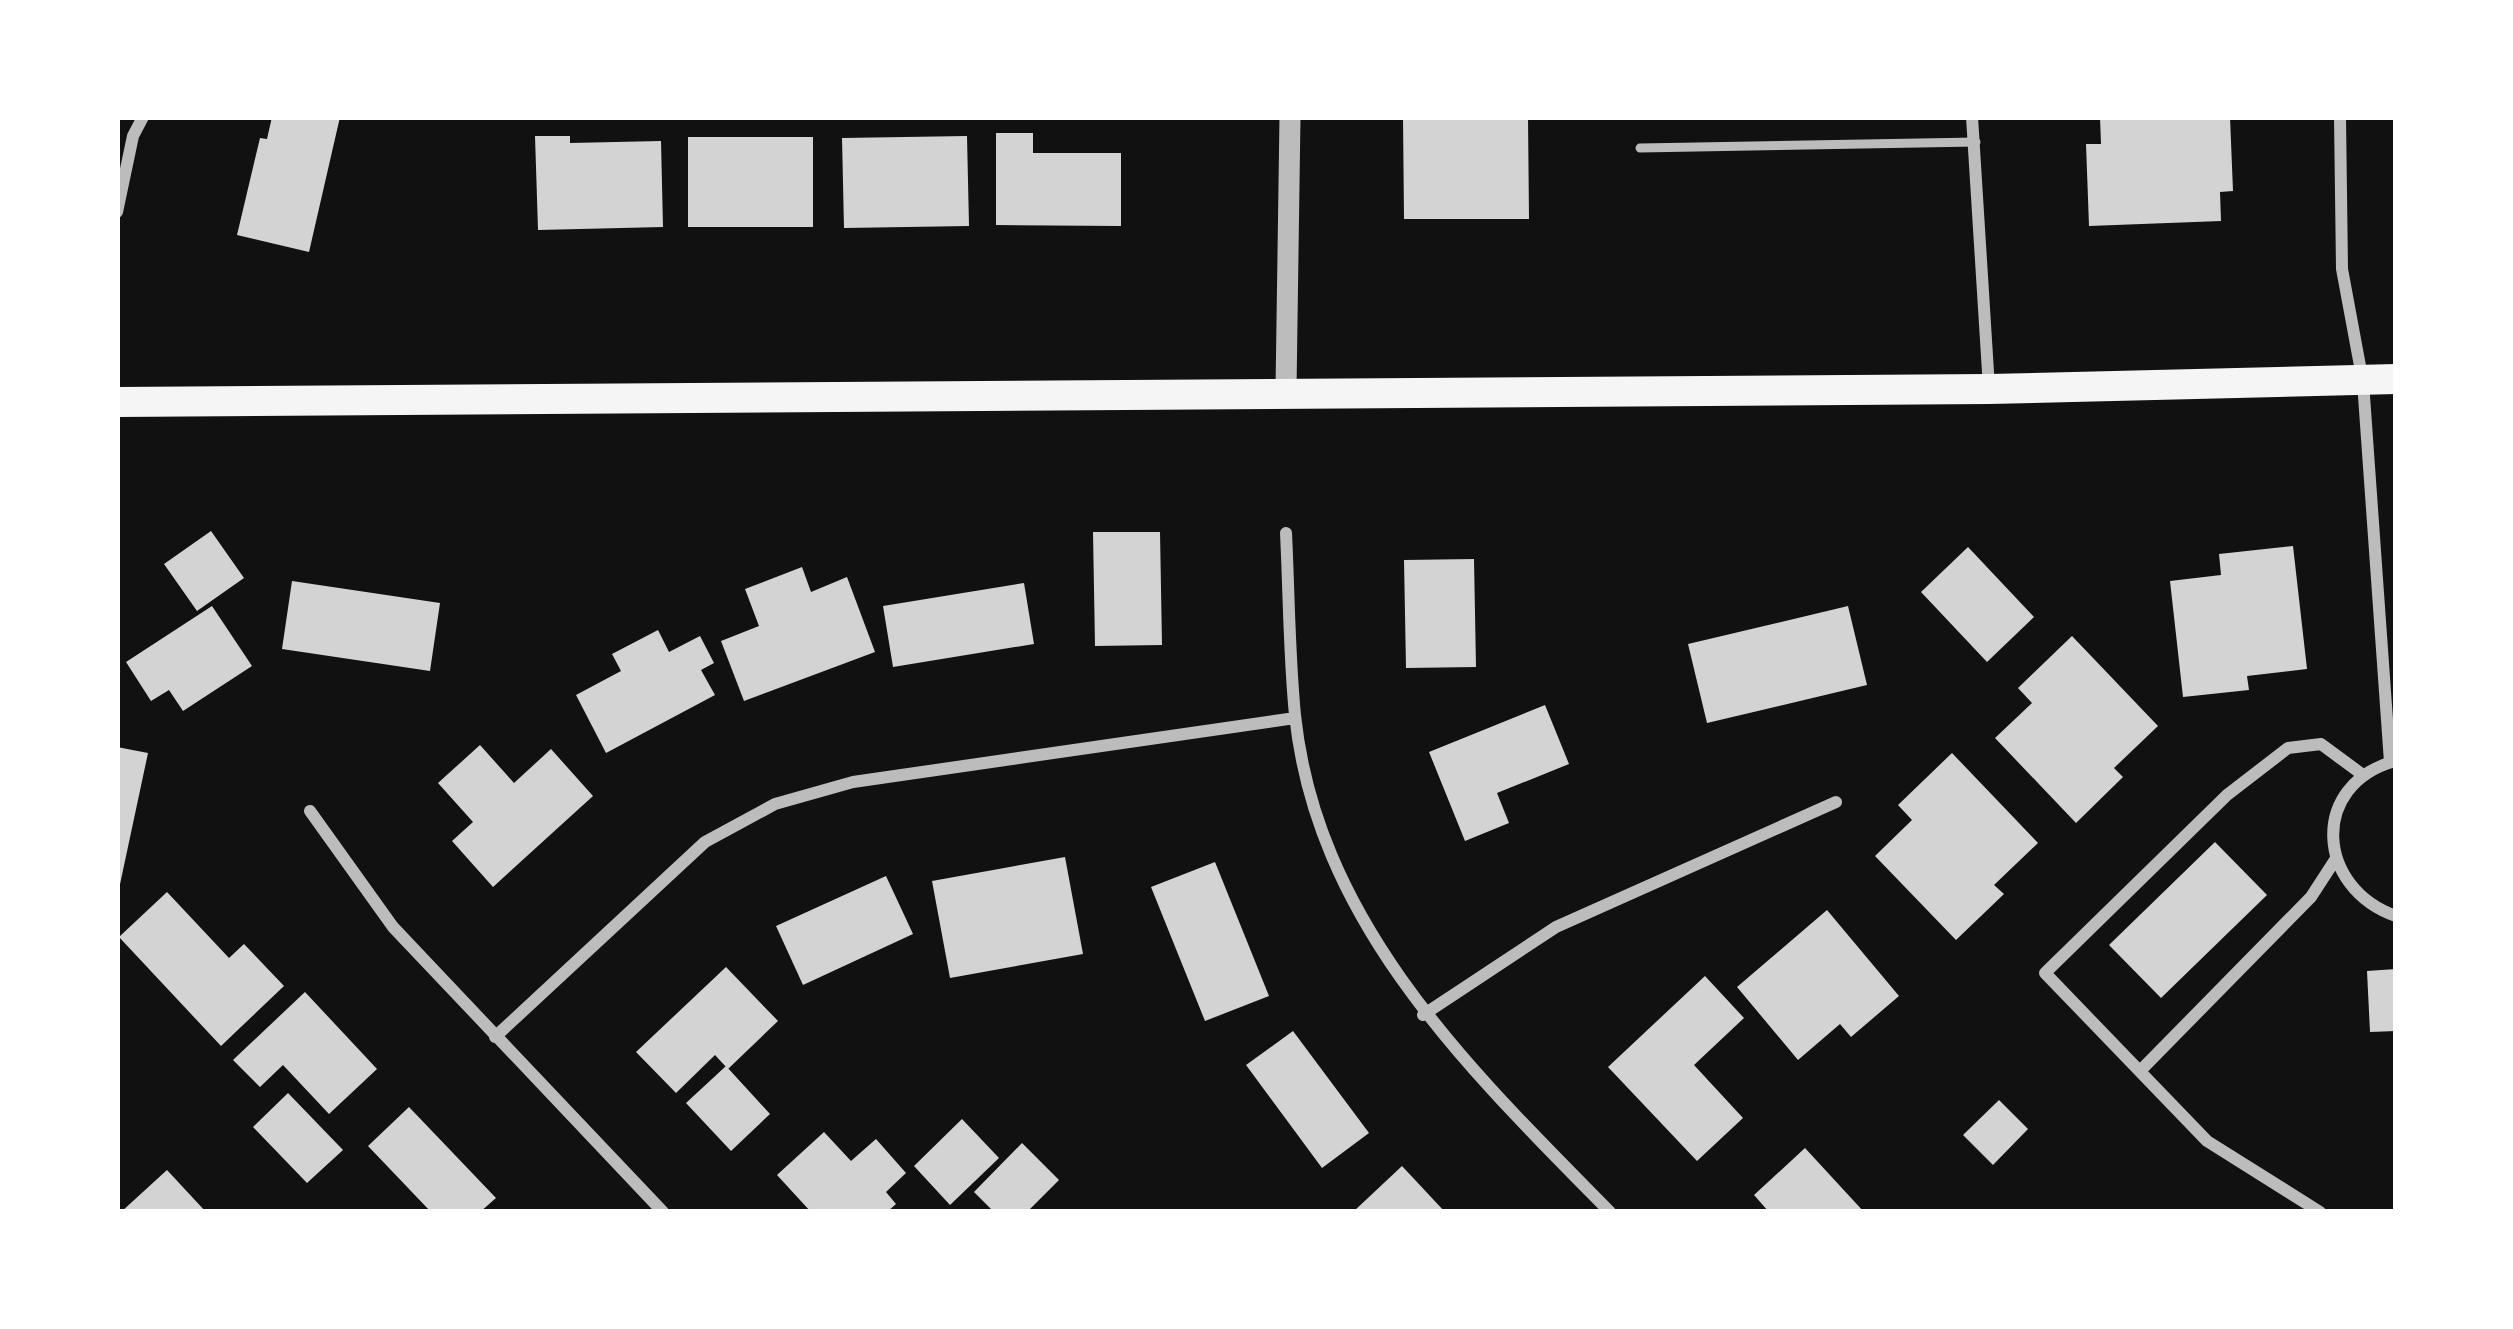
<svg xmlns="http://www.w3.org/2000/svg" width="2513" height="1329" viewBox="0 0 2513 1329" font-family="Figtree,sans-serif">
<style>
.building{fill:#d3d3d3}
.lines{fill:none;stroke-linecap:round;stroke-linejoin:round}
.service{stroke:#bcbcbc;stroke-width:9}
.minor{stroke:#bcbcbc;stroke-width:12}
.tertiary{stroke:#bcbcbc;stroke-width:21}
.primary{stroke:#f5f5f5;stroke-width:30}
</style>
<rect width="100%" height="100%" fill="#111"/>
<path class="building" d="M272,117h68l-31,135 -72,-17 23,-97 7,1z
M1403,117h125l1,102h-125z
M2100,117h130l3,74 -13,1 1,29 -132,5 -3,-82h15z
M996,133h37v20h88v73l-125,-1z
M535,136h35v7l91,-2 2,86 -125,3z
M967,136l2,90 -125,2 -2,-90z
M688,137h125v90h-125z
M211,531l33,47 -47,33 -33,-47z
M1093,532h67l2,113 -67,1z
M2293,546l14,123 -60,7 2,14 -66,7 -13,-116 51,-6 -2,-21z
M1968,547l66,70 -47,45 -66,-70z
M1474,559l2,108 -70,1 -2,-108z
M802,567l9,25 36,-15 28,75 -131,49 -23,-60 38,-15 -14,-37z
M292,581l148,22 -10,68 -148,-22z
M1024,583l10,61 -141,23 -10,-61z
M212,606l40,60 -69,45 -14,-21 -18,11 -25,-39z
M1848,606l19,79 -160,38 -19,-79z
M658,630l11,22 31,-16 14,27 -13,7 14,25 -109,58 -30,-58 45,-24 -9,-17z
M2072,636l86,90 -44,42 9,9 -47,46 -81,-85 37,-35 -14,-15z
M1545,705l24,59 -72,29 12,30 -44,18 -36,-89z
M480,745l34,38 37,-34 42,47 -100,91 -41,-46 21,-19 -35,-39z
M117,747l31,6 -29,136 -2,-1z
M1952,753l86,90 -44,42 10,9 -48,46 -81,-84 37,-36 -14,-15z
M2215,842l52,53 -106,103 -52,-53z
M1065,857l18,97 -133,24 -18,-97z
M1215,862l54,134 -64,25 -54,-134z
M886,876l27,58 -110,51 -27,-59z
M167,892l62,66 15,-14 40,42 -63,60 -102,-109z
M1827,910l72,86 -48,41 -11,-13 -42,36 -61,-73z
M726,967l52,54 -50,48 -13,-14 -39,38 -40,-41z
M2396,969v62l-26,1 -3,-61z
M1705,976l39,42 -50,47 49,53 -46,43 -89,-94z
M305,992l72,77 -48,45 -46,-49 -23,22 -27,-27z
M1293,1031l76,102 -47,35 -76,-103z
M726,1066l44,48 -39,37 -45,-48z
M288,1093l55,57 -36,33 -54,-56z
M1999,1100l29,29 -35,36 -30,-30z
M409,1107l87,91 -16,14h-49l-63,-66z
M962,1119l37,39 -49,47 -36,-39z
M824,1132l27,29 25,-22 30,34 -20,19 10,12 -9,8h-76l-34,-37z
M1022,1143l37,37 -32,32h-33l-20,-20z
M1805,1148l59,64h-95l-15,-17z
M1402,1166l43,46h-92z
M167,1170l39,42h-85z"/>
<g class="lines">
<path class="service" d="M1640,148l336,-6"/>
<path class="minor" d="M1972,117l17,271
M2340,117l2,152 21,113 27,380
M117,212l16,-76 10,-19
M1286,533c3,60 3,121 9,182 22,209 176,356 315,497
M2395,761c-86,24 -79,127 1,155
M310,811l83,116 270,285
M1423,1015l133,-88 280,-125
M495,1037l210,-195 70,-38 78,-22 442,-64
M2141,1070l170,-173 24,-37
M2320,1212l-113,-71 -162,-168 182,-178 61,-47 33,-4 42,31"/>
<path class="tertiary" d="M1286,390l4,-273"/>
<path class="primary" d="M117,402l1872,-13 407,-10"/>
</g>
<rect width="2513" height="1329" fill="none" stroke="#ffffff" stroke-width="240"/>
</svg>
